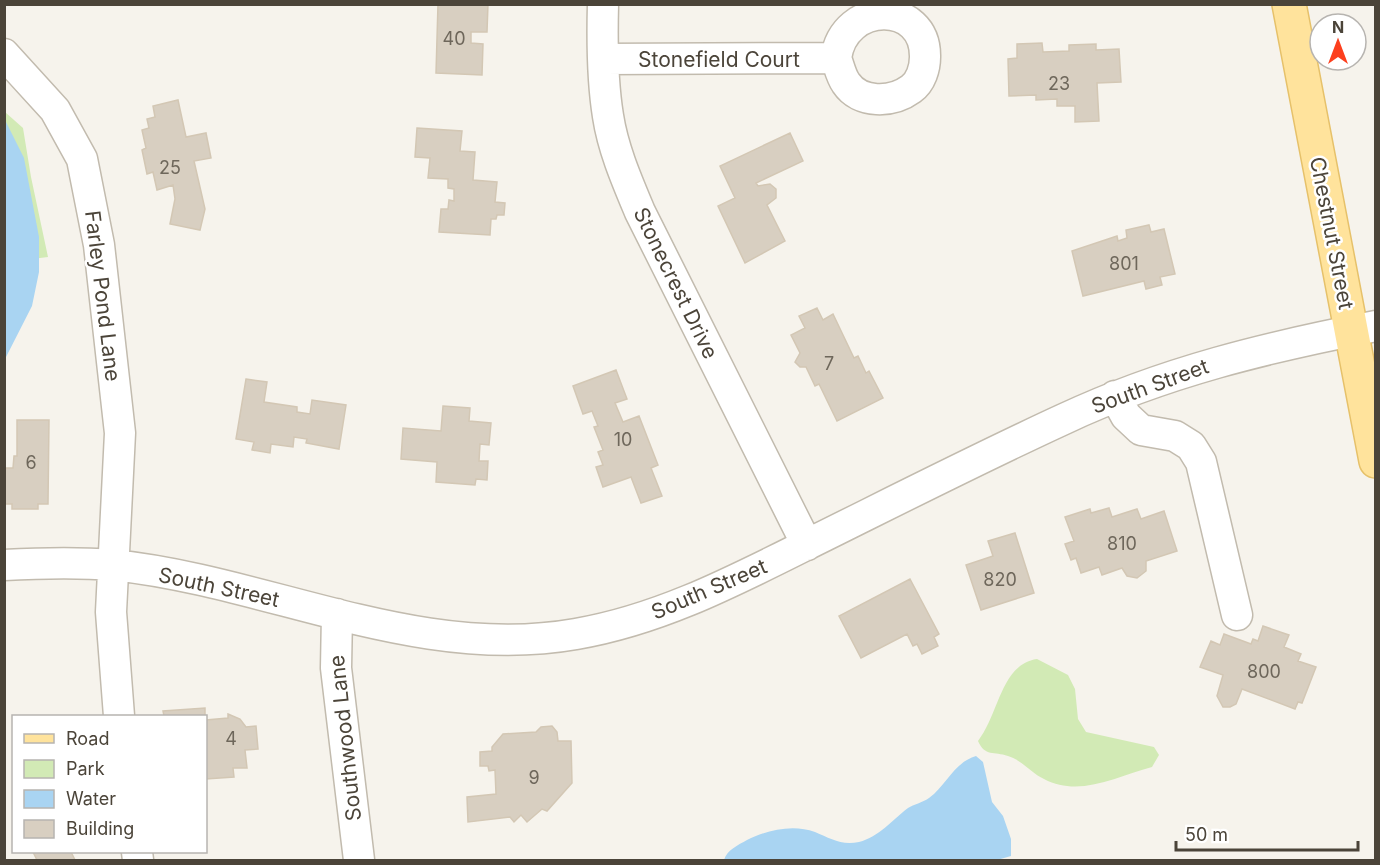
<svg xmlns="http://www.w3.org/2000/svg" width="1380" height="865" viewBox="0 0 1380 865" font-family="Inter,sans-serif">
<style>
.green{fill:#d2eab5}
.water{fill:#a9d4f2}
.building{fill:#d8cfc1;stroke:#d3c7b4;stroke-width:1.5}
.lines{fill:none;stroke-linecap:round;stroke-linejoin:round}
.minor-casing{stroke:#c2bbae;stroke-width:33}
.major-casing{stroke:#e6c16a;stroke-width:36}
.minor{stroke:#fff;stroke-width:30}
.major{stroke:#ffe39c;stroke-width:33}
.labels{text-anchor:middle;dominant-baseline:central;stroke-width:5;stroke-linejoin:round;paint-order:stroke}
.number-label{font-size:18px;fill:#6e675b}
.street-label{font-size:21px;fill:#4b4439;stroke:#fff}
</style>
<rect width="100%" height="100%" fill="#f6f3ec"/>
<path class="green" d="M5,112l18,16 8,49 17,80 -40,5 -3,2z
M1037,659l31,16 7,14 3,30 8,13 68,15 5,8 -7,12c-35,9 -72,31 -108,12 -13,-6 -22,-19 -36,-23 -14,-5 -23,1 -30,-15 21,-27 23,-77 59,-82z"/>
<path class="water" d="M5,120l19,38 15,79v35l-7,34 -27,53z
M976,756l7,6 9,40 11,14 8,23v17l-14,4h-273c3,-10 14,-15 23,-20 20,-10 46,-16 68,-8 15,6 26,14 44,10 20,-5 33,-22 49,-34 6,-4 14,-5 21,-10 18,-13 24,-35 47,-42z"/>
<path class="building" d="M438,4h50l-1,28h-16v11l12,1 -1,31 -46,-2z
M1042,43l1,9 26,-1v-6l27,-1v6l23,-1 2,33 -24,1 2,38 -24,1v-16h-18v-7l-21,1v-5l-27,1 -1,-37 9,-1v-14z
M178,100l8,37 20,-4 5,25 -17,3 11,48 -5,21 -30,-6 5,-25 -2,-14 -16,5 -4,-18 -6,2 -5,-24 4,-2 -4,-18 7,-2 -2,-9 8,-2 -2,-11z
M417,128l45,3 -2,20 15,1 -2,28 24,2 -2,20 10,1 -1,12h-7l-1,4h-5l-1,16 -51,-3 2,-23h7l1,-9 5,1v-12l-6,-1v-9l-20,-1 2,-20 -15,-1z
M790,133l13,28 -47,22 2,3 12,-2 6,5v9l-9,7 18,36 -40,22 -27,-57 17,-8 -15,-32z
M1149,225l2,7 13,-3 11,45 -15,3 2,8 -16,4 -2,-8 -61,15 -11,-45 45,-15 1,5 9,-3 -1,-8z
M817,308l6,12 10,-6 21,44 4,-2 8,17 3,-2 14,27 -46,23 -18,-37 -4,2 -9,-19h-6l-5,-5 5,-9 -9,-18 14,-7 -6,-12z
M616,370l11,29 -12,4 8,19 16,-6 19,49 -7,3 11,28 -21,7 -10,-26 -28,10 -7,-20 7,-2 -5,-13 5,-2 -9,-23 4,-1 -6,-15 -9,3 -10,-28z
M246,379l21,3 -3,20 33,5v5l13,2 2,-14 34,5 -7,44 -33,-6 1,-4 -13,-2 -1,10 -22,-3 -1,9 -18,-3 2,-8 -18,-3z
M443,406l27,2 -1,13 22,2 -2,22 -9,-1 -1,17h9l-1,19 -11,-1 -1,6 -39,-3 1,-20 -36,-3 2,-31 38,3z
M17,420h32l-1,84h-10v5h-26v-5h-7v-36h8l1,-12h3z
M1109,508l3,9 25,-8 4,10 23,-8 13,40 -31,10v10l-9,7 -10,-2 -5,-8 -20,7 -3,-8 -18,6 -5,-15 -5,2 -6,-16 9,-3 -9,-24 25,-8 1,4z
M1015,533l19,60 -53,17 -15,-45 27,-9 -5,-15z
M910,579l29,55 -5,3 4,9 -16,8 -5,-10 -4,2 -6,-12 -46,24 -22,-42z
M1263,626l26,9 -5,12 17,7 -3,7 18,6 -14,36 -4,-1 -3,7 -53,-20 -6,15 -6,3h-7l-6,-11 6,-21 -23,-8 11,-26 9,4 4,-11 27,10 2,-5 5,2z
M205,708v8h-41l-1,-5z
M228,714l12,5 6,8 10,-1 2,23 -13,1 2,18h-14l1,9 -28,2v-59l22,-2z
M552,726l5,6 1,9h13l1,42 -25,28 -5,-2 -15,13 -6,-7 -7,7 -4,-5 -42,5 -1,-25 29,-3 -1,-24 -6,1 -1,-5h-8v-14l12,-1v-4l11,-13 33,-2 5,-5z
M33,852h38l4,8h-38z"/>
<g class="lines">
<defs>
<path id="minor" d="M603,4c-1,37 -1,75 5,112 5,33 19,65 32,96l167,333
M4,54l51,56 27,49 17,86 21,188 -9,179 8,104
M603,59l233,-1c3,8 5,18 10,25 14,21 46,20 65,6 10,-7 14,-21 14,-32 1,-57 -81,-57 -89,1
M1115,396l11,20 15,14 34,6 16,10 10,16 36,153
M4,565c36,-2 73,-3 109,0 155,16 305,97 463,69 82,-14 154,-51 228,-88 87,-43 173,-87 260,-127 100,-47 204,-72 312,-93
M337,614l-1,54 23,192
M137,852l1,8"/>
<path id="major" d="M1289,4l87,457"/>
</defs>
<use href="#minor" class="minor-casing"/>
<use href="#major" class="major-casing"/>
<use href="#minor" class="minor"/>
<use href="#major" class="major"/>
</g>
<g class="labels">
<g class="number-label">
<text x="454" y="38">40</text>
<text x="1059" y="83">23</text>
<text x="170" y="167">25</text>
<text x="1124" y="263">801</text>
<text x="829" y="363">7</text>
<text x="623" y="439">10</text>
<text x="31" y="462">6</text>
<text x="1122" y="543">810</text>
<text x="1000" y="579">820</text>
<text x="1264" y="671">800</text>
<text x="231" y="738">4</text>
<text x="534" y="777">9</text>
</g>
<g class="street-label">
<text x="719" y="59">Stonefield Court</text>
<text transform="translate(1332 233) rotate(79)">Chestnut Street</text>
<text transform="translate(676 283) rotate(64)">Stonecrest Drive</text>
<text transform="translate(103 296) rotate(83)">Farley Pond Lane</text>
<text transform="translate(1150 386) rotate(-20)">South Street</text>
<text transform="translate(219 587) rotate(12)">South Street</text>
<text transform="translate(709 589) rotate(-23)">South Street</text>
<text transform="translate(345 738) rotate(-96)">Southwood Lane</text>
</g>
</g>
<rect width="1380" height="865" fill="none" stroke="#4b4439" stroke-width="12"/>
<rect x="12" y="715" width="195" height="138" fill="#ffffff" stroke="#b7b4b0" stroke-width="1.5"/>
<rect x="24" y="734" width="30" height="9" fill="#ffe39c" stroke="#b7b4b0" stroke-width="1.5"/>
<text x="66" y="745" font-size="18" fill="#4b4439">Road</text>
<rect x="24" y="760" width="30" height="18" fill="#d2eab5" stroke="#b7b4b0" stroke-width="1.5"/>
<text x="66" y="775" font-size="18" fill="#4b4439">Park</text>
<rect x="24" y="790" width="30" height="18" fill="#a9d4f2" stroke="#b7b4b0" stroke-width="1.5"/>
<text x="66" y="805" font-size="18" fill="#4b4439">Water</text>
<rect x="24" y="820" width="30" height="18" fill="#d8cfc1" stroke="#b7b4b0" stroke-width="1.5"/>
<text x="66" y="835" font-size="18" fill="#4b4439">Building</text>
<g transform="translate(1338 42)"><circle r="28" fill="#ffffff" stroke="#b7b4b0" stroke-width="1.5"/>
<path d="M0-4.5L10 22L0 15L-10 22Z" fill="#fc3f1d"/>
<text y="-9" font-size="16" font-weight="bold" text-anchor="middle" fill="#4b4439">N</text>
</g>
<path d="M1176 841v9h182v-9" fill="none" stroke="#4b4439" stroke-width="3"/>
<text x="1185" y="841" font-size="18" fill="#4b4439" stroke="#ffffff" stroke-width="4.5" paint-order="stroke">50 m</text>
</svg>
